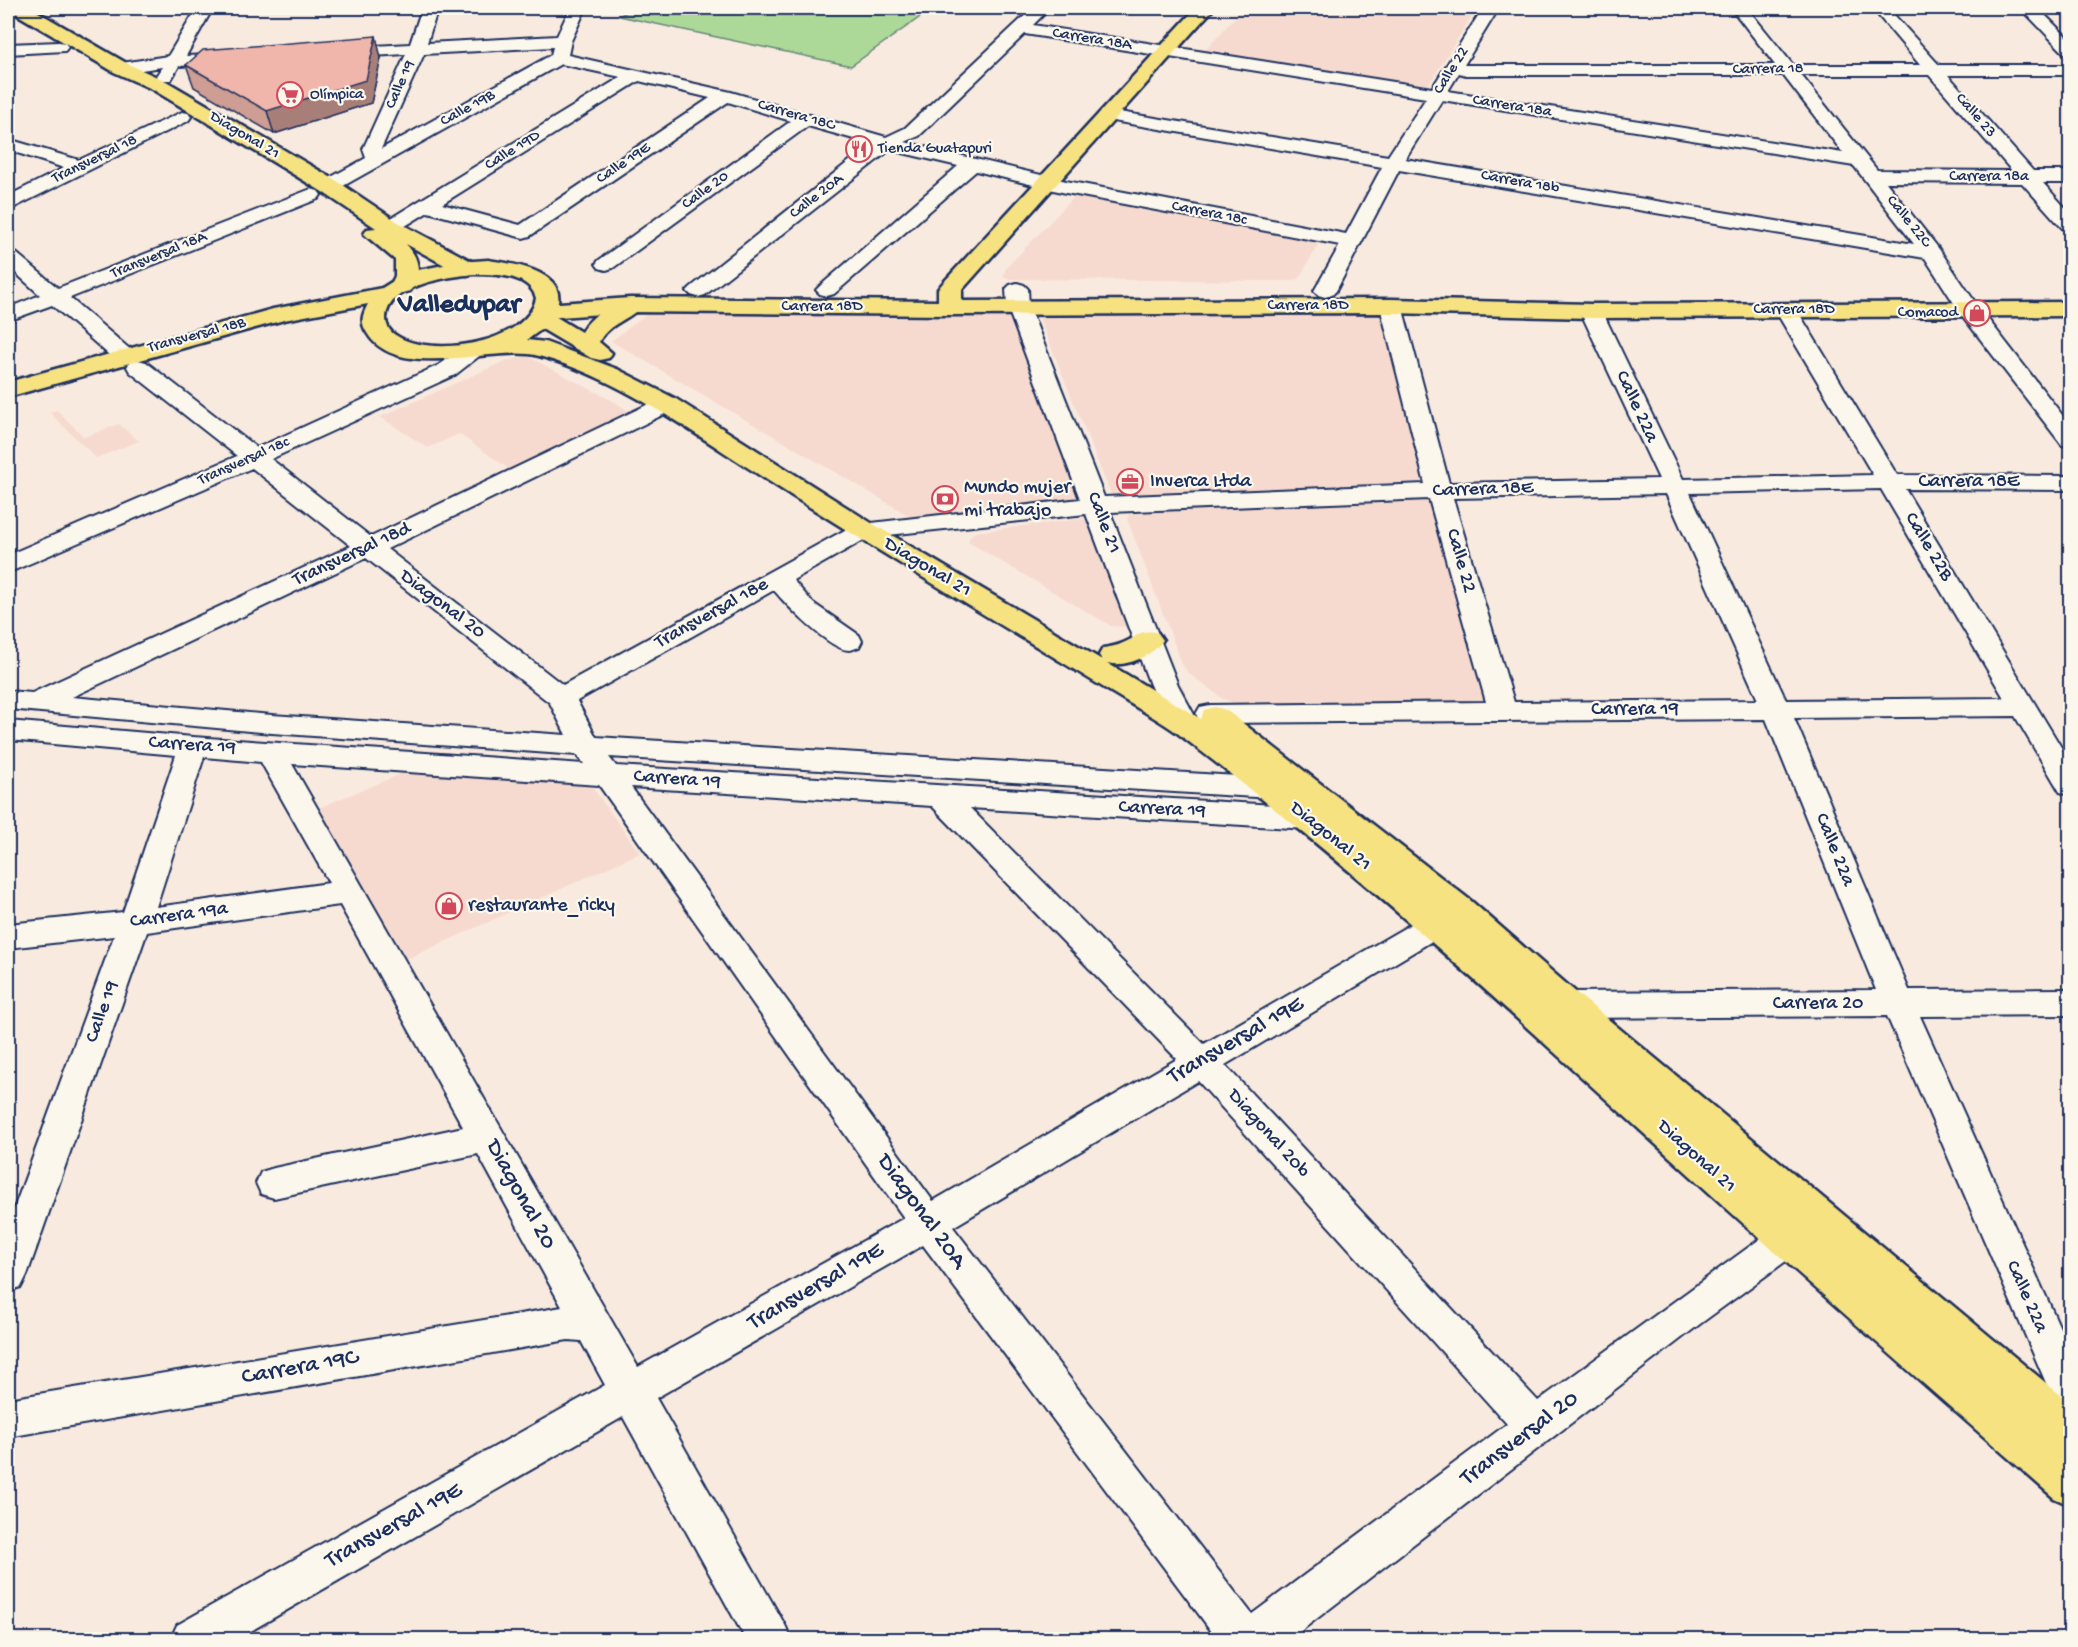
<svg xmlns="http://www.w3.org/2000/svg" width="2078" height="1647" viewBox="0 0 2078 1647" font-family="'Gochi Hand',sans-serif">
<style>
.built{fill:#f6dacf}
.green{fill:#acd997;stroke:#64847a;stroke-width:1.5}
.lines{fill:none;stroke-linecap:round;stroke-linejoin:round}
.minor-casing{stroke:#1b2f5e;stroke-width:4}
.major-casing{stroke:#1b2f5e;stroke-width:5}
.highway-casing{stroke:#1b2f5e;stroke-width:5}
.minor{fill:#fbf7ec;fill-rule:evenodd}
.major{fill:#f7e281;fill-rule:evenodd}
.highway{fill:#f7e281;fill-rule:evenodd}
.wall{fill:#ce9d93;stroke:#1b2f5e;stroke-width:1.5}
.shaded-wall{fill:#a87f78;stroke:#1b2f5e;stroke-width:1.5}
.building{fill:#f0b6ab;stroke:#1b2f5e;stroke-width:1.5}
.labels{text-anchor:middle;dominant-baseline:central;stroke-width:4.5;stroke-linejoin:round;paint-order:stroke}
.far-street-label{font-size:16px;fill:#1b2f5e;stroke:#fbf7ec}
.far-poi-label{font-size:16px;fill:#1b2f5e;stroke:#fbf7ec;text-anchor:start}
.street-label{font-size:20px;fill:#1b2f5e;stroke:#fbf7ec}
.poi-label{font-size:20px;fill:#1b2f5e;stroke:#fbf7ec;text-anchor:start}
.near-street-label{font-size:24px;fill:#1b2f5e;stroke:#fbf7ec}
.far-town-label{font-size:27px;font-weight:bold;fill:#1b2f5e;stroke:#fbf7ec}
</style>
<rect width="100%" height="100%" fill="#f9eadf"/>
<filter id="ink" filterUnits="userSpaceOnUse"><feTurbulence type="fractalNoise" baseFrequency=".0167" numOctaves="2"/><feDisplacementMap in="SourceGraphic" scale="12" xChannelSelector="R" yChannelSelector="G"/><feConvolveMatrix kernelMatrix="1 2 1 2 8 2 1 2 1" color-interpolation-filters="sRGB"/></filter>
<g filter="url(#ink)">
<path class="built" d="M1243,8h234l-50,79 -223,-35z
M1085,194l232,45 1,6 -19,34 -8,2 -281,-2 -7,-3 3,-8 67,-70z
M651,311l360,4 73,176 -4,10 -160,21 -309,-181z
M1194,313l196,2 39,166 -310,17 -7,-1 -73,-180 4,-2z
M527,356l88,46 15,10 -121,57 -50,-35 -31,14 -48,-31 125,-56z
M57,410l27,27 35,-13 20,17 -43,17 -47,-46z
M1422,497l15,2 56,200 -16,4 -238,2 -16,-6 -35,-26 -6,-9 -55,-145 2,-5z
M1096,517l40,104 -12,6 -13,-1 -143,-84 2,-6 5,-4z
M416,768l171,12 53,73 -233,106 -89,-151z"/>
<path class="green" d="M633,8h300l-82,58 -232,-50z"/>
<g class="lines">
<defs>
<path id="minor" d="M197,8h16l-27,48 44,-2 6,1 3,4 -3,4 -57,3 -8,14h-12l-3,-4 6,-9 -41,6 -6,-1 -3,-4 3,-4 53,-8z
M422,8h16l-11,35 130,-7 13,-28h16l-15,33 -3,14 163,37 155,45 19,-9 128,-120h17l-17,17 399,63 51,-80h16l-35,57h311l-44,-57h16l46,57h127l-48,-57h16l51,57h131v10h-122l85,96h37v12h-27l27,30v18l-7,-2 -41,-46 -136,-1 53,67 38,56 93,120v22l-8,-2 -101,-131 -36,-56 -526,-88 -63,121 -4,4 -7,2 -7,-2 -4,-4 26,-46 -274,-52 -90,-22 -142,123 -7,2 -7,-2 -4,-4 4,-4 138,-120 -68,-16 -185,145 -7,2 -7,-2 -4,-4 4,-4 180,-143 -63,-18 -195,142 -7,2 -7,-2 -3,-4 3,-4 192,-139 -63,-19 -198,134 -7,2 -95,-26 -31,19h-14l-3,-4 3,-4 238,-146 -60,-13 -225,126h-14l-3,-4 3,-4 44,-24 -3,-9 43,-95 -68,4 -6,-1 -3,-4 3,-4 6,-1 72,-4zM1025,34l401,64 -38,58 -281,-46 -6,1 -3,4 3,4 6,1 275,47 -36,67 -280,-53 -161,-39 14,-6zM553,47l-2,8 -170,94 43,-95zM1459,73l7,2h317l60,78 -395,-62zM1801,75h128l83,96 -135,-1zM639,81l71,17 -190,127 -78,-21zM1442,100l412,66 60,78 -509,-85z
M2021,8h17l32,32v14l-6,-1z
M59,42l6,1 3,4 -3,4 -57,3v-10z
M182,112l6,1 3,4 -3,4 -173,86 -7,2v-13l56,-28 -56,-18v-11l71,21z
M311,189l7,2 3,4 -3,4 -248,99 62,53 3,5 -3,5 -8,2 -8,-2 -64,-56 -44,16v-13l32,-13 -32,-29v-16l7,2 43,36z
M1017,283l7,2 4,4 1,17 75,191 321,-13 -45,-178 3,-5 8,-1 8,1 3,5 47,177 210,-4 -79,-168 3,-5 8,-1 8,1 3,5 81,168 190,-4 -98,-165 3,-5 8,-1 8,1 3,5 100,165 173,1v14l-165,-1 165,273v33l-10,-3 -45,-76 -221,2 115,272 161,-1v26l-150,1 150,334v61l-14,-5 -169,-390 -321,2 -12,-4 -5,-9 5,-9 12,-4 310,-2 -110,-271 -556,4 -10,-2 -4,-7 4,-7 10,-2 276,-3 -57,-203 -319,13 68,173 20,37 -4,7 -10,2 -10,-2 -24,-44 -64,-171 -217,23 -76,43 20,23 46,32 3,6 -3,6c-4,1 -7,3 -10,3 -19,0 -63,-45 -75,-60l-197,111 19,36 690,42 10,3 5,7 -5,7 -10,3 -677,-42 7,9 708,42 11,4 4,7 -4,7 -11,4 -354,-22 234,236 221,-128 11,-4 11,4 5,8 -5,8 -222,133 313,336 237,-173 13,-5 13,5 5,11 -5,11 -101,74 -411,316h-71l-295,-395 -267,153 129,227 7,15h-46l-123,-223 -388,223h-65l7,-15 428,-240 -24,-44 -13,-1 -560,97v-38l554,-92 -84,-153 -204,44 -13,-4 -5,-11 5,-11 13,-4 189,-41 -123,-222 -193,27 -120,343 -6,12 -13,4v-66l106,-289 -106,12v-24l115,-12 53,-157 -168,-15v-19l185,16 391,27 -7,-9 -305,-22 -264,-24v-18l24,2 319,-147 -99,-78 -235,101 -9,3v-17l229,-99 -107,-84 -3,-5 3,-5 8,-2 8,2 111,86 182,-83 29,-20 8,-2 8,2 3,5 -32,25 -184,84 100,78 288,-138 8,-2 8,2 3,5 -3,5 -288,140 176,136 291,-160 226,-26 -73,-193 -1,-17 4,-4zM1881,489l123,209 -218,2 -96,-207zM1666,494l92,206 -244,2 -61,-204zM366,558l184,145 16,32 -294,-20 -200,-18zM204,757l57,5 68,121 -173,24zM292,764l307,21 305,433 -266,149zM631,787l301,19 245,253 -244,142zM1198,1081l309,343 -255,190 -299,-387z"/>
<path id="major" d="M10,8h21l97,56 38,17 171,100 61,41 77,41 3,5 -3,5 -8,2 -8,-2 -53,-29c14,15 16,30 4,47l-8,2 -8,-2 -4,-5 5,-10v-16l-31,-26 3,-5 9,-1 -55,-37 -169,-102 -38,-17 -101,-60z
M1196,8h18l-252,282v11l429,-2 200,5 479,-2v14l-479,2 -200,-5 -441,2 -320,-3 -85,6 -8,-2 -4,-5 4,-5 8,-2 85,-6 308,3v-12l4,-5z"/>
<path id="highway" d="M488,260c28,4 89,13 65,55l28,17c11,-17 36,-37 57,-32l4,5c-11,15 -33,17 -43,37l13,11 -3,5 -9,2 -9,-2 -49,-29 -15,11 18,2 72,27 59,30 197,125 229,136 -3,-5 4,-7c7,-1 14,-2 20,-5 16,-6 16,-15 35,-10l5,7c-10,16 -37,28 -56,23l94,56 3,-9 11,-3 11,3 244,190 109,95 491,408v48l-7,-3 7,6v51l-16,-7c-128,-112 -256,-224 -382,-339 -161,-146 -319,-293 -492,-424 -17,-13 -36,-23 -54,-34 -34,-20 -67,-41 -100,-61 -98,-59 -194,-118 -290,-180 -61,-40 -125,-84 -197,-104 -44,-12 -142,27 -172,-23 -7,-11 -5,-18 1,-29l-84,16 -276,77v-15l265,-73 109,-21 21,-13 15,-5 41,-8zM474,274c21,0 55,0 62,24 -9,46 -104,60 -139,38 -7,-4 -11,-10 -11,-18 2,-34 63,-41 88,-44z"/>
</defs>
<use href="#minor" class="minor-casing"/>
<use href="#major" class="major-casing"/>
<use href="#highway" class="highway-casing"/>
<use href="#minor" class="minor"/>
<use href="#major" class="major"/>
<use href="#highway" class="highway"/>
</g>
<path class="wall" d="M381,58l-10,45 -97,31 -80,-47 -8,-22z"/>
<path class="shaded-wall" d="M376,36l5,22 -10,45 -97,31 -7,-23z"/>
<path class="building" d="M376,36l-10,44 -99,31 -81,-46 17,-15z"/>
</g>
<defs>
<symbol id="supermarket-ring" viewBox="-11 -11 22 22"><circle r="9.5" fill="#fbf7ec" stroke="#d1495b" stroke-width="1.5"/><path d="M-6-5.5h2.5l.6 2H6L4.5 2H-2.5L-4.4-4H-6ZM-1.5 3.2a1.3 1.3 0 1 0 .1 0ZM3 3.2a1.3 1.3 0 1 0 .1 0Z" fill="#d1495b"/></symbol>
<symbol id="restaurant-ring" viewBox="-11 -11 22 22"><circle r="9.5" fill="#fbf7ec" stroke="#d1495b" stroke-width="1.5"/><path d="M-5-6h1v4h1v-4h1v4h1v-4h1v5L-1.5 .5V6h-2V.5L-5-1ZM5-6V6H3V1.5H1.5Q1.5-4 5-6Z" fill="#d1495b"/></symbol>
<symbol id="shop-ring" viewBox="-11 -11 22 22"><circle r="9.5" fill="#fbf7ec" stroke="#d1495b" stroke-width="1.5"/><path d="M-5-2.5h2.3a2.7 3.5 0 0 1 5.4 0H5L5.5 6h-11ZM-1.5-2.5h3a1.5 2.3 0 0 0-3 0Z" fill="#d1495b"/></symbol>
<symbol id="office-ring" viewBox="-11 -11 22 22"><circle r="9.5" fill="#fbf7ec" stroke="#d1495b" stroke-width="1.5"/><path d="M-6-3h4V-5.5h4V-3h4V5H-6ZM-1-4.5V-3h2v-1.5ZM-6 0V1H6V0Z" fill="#d1495b"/></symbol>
<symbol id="bank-ring" viewBox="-11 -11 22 22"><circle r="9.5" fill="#fbf7ec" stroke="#d1495b" stroke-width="1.5"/><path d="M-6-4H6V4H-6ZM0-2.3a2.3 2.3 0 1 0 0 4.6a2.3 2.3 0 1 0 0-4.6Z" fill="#d1495b"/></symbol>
</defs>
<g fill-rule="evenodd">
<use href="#supermarket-ring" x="275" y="80" width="30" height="30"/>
<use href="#restaurant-ring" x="844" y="134" width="30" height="30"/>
<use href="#shop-ring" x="1962" y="298" width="30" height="30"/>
<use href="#office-ring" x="1115" y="467" width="30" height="30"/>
<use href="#bank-ring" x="930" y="484" width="30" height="30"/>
<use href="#shop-ring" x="434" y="891" width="30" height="30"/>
</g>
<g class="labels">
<g class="far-street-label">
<text transform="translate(1092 40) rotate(9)">Carrera 18A</text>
<text transform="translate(1768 70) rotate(-1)">Carrera 18</text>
<text transform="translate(1452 71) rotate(-58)">Calle 22</text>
<text transform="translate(401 85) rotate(-66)">Calle 19</text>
<text transform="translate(1512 107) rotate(9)">Carrera 18a</text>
<text transform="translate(468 109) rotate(-29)">Calle 19B</text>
<text transform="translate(796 116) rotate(16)">Carrera 18C</text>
<text transform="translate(1975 116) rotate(49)">Calle 23</text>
<text transform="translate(244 136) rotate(31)">Diagonal 21</text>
<text transform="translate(513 151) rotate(-32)">Calle 19D</text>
<text transform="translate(95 160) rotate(-26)">Transversal 18</text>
<text transform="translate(624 164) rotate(-34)">Calle 19E</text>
<text x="1989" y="177">Carrera 18a</text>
<text transform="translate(1520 183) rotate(10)">Carrera 18b</text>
<text transform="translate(706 191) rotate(-36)">Calle 20</text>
<text transform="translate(817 197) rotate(-38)">Calle 20A</text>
<text transform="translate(1209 214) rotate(11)">Carrera 18c</text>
<text transform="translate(1908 222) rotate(51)">Calle 22C</text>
<text transform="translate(159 256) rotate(-22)">Transversal 18A</text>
<text x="1308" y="306">Carrera 18D</text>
<text x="822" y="307">Carrera 18D</text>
<text x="1794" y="310">Carrera 18D</text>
<text transform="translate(197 336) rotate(-15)">Transversal 18B</text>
<text transform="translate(244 462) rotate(-24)">Transversal 18c</text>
</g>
<g class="far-poi-label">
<text x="310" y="95">Olímpica</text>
<text x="878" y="149">Tienda Guatapuri</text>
<text x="1958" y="313" text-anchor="end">Comacod</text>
</g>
<g class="street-label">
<text transform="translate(1636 407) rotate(65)">Calle 22a</text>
<text x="1969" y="482">Carrera 18E</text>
<text transform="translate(1483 490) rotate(-2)">Carrera 18E</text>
<text transform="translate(1103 523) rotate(69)">Calle 21</text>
<text transform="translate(1928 547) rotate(59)">Calle 22B</text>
<text transform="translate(352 555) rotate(-25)">Transversal 18d</text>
<text transform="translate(1460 561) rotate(74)">Calle 22</text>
<text transform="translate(927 568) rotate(31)">Diagonal 21</text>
<text transform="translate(442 605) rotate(37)">Diagonal 20</text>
<text transform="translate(712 614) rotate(-29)">Transversal 18e</text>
<text x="1635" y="710">Carrera 19</text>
<text transform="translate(192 746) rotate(4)">Carrera 19</text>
<text transform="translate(677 780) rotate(4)">Carrera 19</text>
<text transform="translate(1162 810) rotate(3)">Carrera 19</text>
<text transform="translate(1330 837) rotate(39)">Diagonal 21</text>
<text transform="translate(1834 850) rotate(68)">Calle 22a</text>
<text transform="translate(179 916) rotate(-8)">Carrera 19a</text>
<text x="1818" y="1004">Carrera 20</text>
<text transform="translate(103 1012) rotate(-70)">Calle 19</text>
<text transform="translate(1268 1134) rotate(48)">Diagonal 20b</text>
<text transform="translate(1696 1157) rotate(42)">Diagonal 21</text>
<text transform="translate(2026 1297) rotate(66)">Calle 22a</text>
</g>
<g class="poi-label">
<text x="1150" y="482">Inverca Ltda</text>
<text x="964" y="488">Mundo mujer<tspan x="964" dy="23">mi trabajo</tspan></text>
<text x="468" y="906">restaurante_ricky</text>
</g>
<g class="near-street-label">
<text transform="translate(1236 1041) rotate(-30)">Transversal 19E</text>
<text transform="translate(520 1195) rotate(61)">Diagonal 20</text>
<text transform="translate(921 1212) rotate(54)">Diagonal 20A</text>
<text transform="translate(816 1287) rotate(-30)">Transversal 19E</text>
<text transform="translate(300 1368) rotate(-10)">Carrera 19C</text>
<text transform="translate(1520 1439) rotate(-37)">Transversal 20</text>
<text transform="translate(394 1526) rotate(-29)">Transversal 19E</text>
</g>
<g class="far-town-label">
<text x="459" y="306">Valledupar</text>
</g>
</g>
<rect width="2078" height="1647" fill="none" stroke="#fbf7ec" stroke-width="30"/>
<rect x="15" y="15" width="2048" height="1617" fill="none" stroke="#1b2f5e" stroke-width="2" filter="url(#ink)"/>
</svg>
